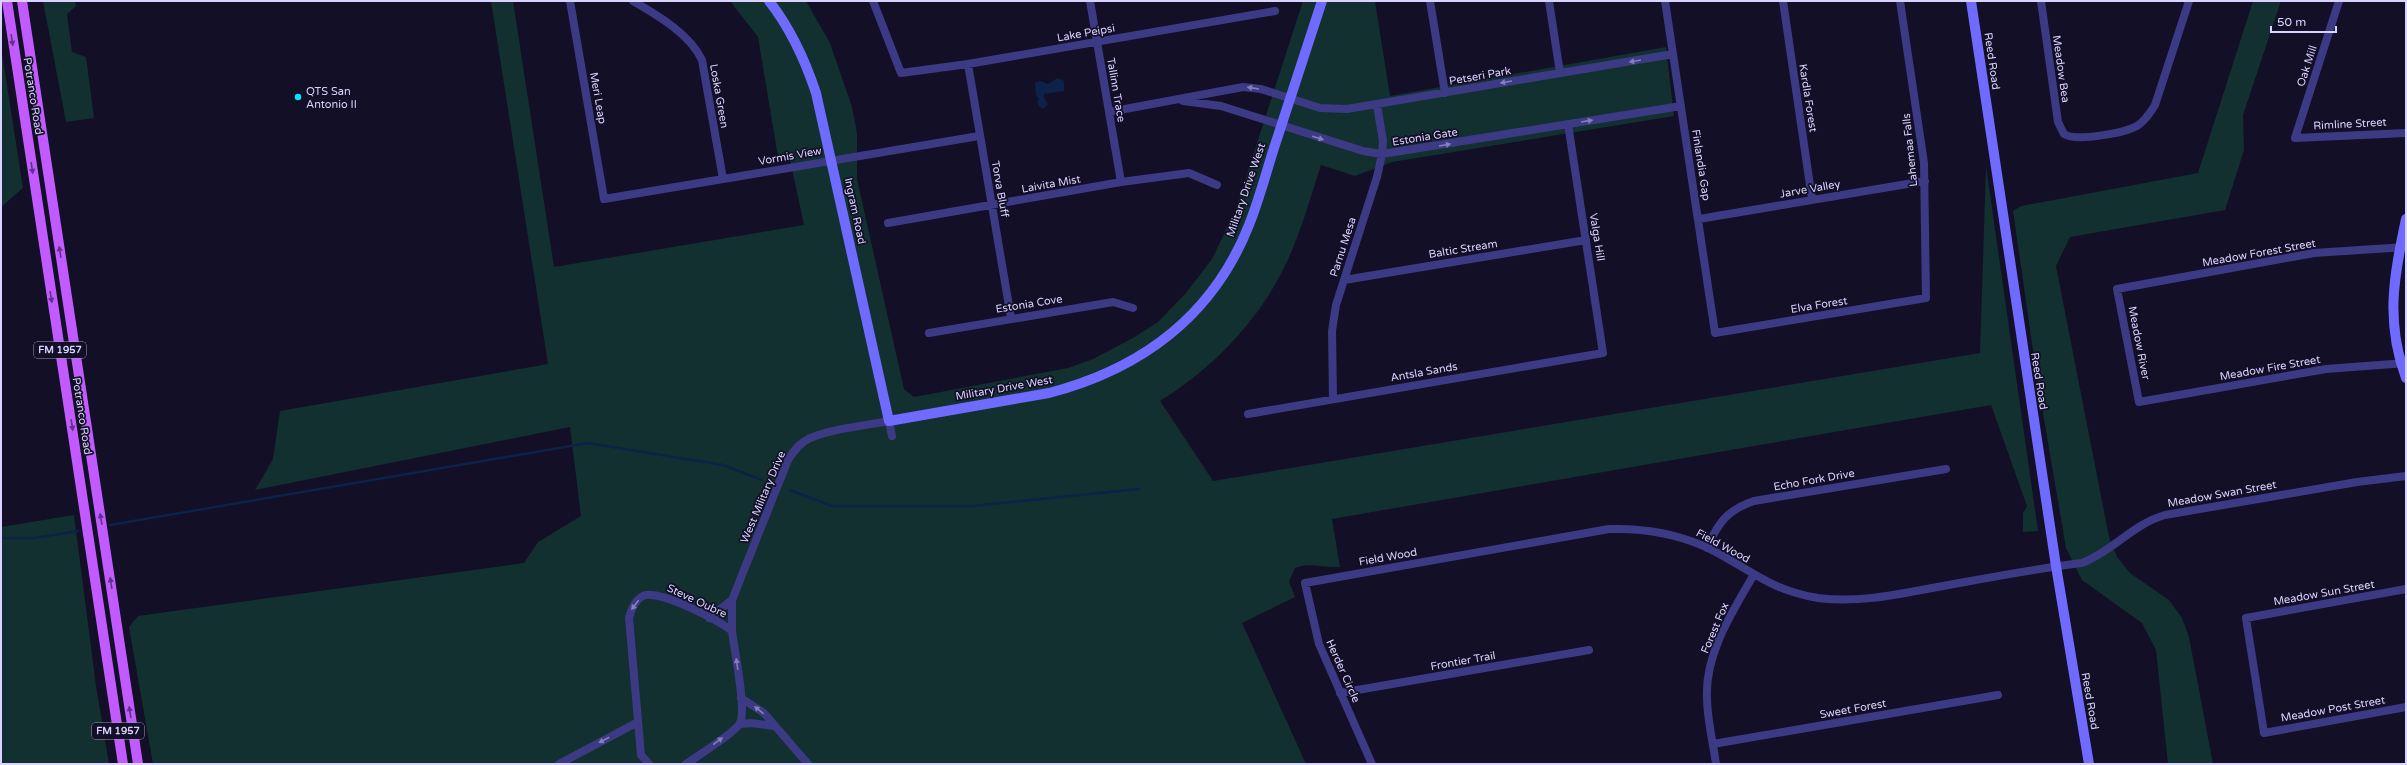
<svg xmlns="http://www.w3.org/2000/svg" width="2407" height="765" viewBox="0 0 2407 765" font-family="'Varela Round',sans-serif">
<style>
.green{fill:#12302f}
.water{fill:#0c2248}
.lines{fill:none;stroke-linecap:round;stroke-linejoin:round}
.stream{stroke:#0c2248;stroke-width:2.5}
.street{stroke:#3d3a85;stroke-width:8}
.secondary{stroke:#6f6bff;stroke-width:10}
.primary{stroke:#c25bff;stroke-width:10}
.oneway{fill:#623188}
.oneway2{fill:#837fbc}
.poi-dot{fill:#00e5ff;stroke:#130f26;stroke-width:1.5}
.labels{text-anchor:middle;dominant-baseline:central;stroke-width:3.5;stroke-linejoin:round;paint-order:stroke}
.shield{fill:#130f26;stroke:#9e99be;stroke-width:1}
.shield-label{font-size:10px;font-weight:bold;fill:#d9d4ff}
.street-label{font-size:11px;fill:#d9d4ff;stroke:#130f26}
.poi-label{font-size:11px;fill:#d9d4ff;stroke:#130f26;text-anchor:start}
</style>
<rect width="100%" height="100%" fill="#130f26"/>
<path class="green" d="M43,1h32l1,5 -9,8 5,38 14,5 8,61 -28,4z
M491,1h22l41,266 250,-42 -15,-70 -11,2 -20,-120 -28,-36h76l24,42 22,64 5,26v46l47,210 10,8 154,-29 25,-9 40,-21 25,-16 28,-29 26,-34 23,-48 68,-210h72l15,95 276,-49 8,69 -282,46 -37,14 -34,-11c-9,28 -17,56 -28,83 -26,64 -75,117 -133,153l53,80 767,-128 6,-187 52,365 -15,1v-19l4,-7 -36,-101 -659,114 8,48c-18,1 -30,-5 -45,1l-6,14 6,15 -53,26 64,141h-1153l-24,-137 9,-11 386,-53 14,-21 43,-26 -11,-89 -315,63 18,-31 7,-48 268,-47z
M2253,1h28l-38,114 1,35 -19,60 -155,27 -14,29 53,271 8,20 13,16 39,27 13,18 7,19 24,127h-45l-12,-114 -14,-27 -60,-43 -16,-32 -29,-170 -24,-167 8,-5 177,-33z
M1,47l22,141 -22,19z
M74,515l22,171 13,78h-108v-237z"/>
<path class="water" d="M1058,78l6,3v10l-20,3v3l4,7 -5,5 -4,-3 -2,-4 2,-3 -3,-4 -1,-12 5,-2 8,3z"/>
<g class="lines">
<path class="stream" d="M790,490l42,16h140l167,-17
M110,525l478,-82 135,22 39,15
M1,538h33l44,-7"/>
<path class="street" d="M570,1l34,198 375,-63
M633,1c24,14 57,33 69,59l21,119
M873,1l28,72 67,-9 307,-53
M1090,1l31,181
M1430,1l15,92
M1549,1l11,72
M1665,1l50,332 211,-35 -2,-135 -24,-162
M1783,1l29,198
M2041,1l17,121 6,12c12,8 60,-1 73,-8 8,-5 13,-13 18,-21l34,-104
M2339,1l-44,137 111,-5
M968,64l43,254
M1183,101l38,5 142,45 19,3 299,-48
M1109,112l134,-25 18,2 59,19 27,1 326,-55
M1699,219l226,-38
M888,223l233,-41 68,-9 28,12
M2406,247l-92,6 -197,36 22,113 187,-33 80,-6
M1344,280l242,-40
M929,333l184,-31 20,6
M1333,399l-1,-68 4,-26 41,-128 5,-23 1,-13 -6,-36
M1248,414l355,-61 -35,-229
M1707,548c11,-25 20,-38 47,-47l192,-32
M2406,589l-160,29 18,115 142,-26
M709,618l23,-18
M732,631v-31l56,-140c5,-8 9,-14 17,-19 16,-11 63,-16 84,-20l3,15
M1340,693l249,-43
M741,698l23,15 44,51
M740,724l11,-1 23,3
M1713,744l285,-49
M559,764l79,-42
M649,764l-8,-9 -12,-137c2,-8 6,-18 14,-22 13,-8 78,25 89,35 2,18 15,79 8,92 -5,10 -43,33 -54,41
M1372,764l-53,-120 -14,-61 304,-54c34,-1 66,4 97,18 42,20 62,43 112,51 39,5 77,-3 114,-10 50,-9 100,-19 150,-25 31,-12 51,-39 83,-48l192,-33 49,-6
M1716,764c-3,-22 -9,-45 -9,-67 -2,-43 25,-85 46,-121"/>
<path class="secondary" d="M769,1c22,28 36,59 47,92l73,328 160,-28c92,-24 164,-77 200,-168 10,-25 17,-52 25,-77 16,-49 32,-98 48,-147
M1971,1l85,565 33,198
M2406,219c-12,57 -21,102 0,159"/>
<path class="primary" d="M7,1l116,763
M22,1l116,763"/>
</g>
<defs><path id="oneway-solid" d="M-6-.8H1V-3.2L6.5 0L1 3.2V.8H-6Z"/></defs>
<g class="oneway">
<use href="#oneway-solid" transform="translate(12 40) rotate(81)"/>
<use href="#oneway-solid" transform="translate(32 168) rotate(81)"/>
<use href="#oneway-solid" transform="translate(60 252) rotate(-99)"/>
<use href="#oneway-solid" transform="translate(51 297) rotate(81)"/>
<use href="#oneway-solid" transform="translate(72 425) rotate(81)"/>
<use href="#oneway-solid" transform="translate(101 519) rotate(-99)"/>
<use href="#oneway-solid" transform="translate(111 583) rotate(-99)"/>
<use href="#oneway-solid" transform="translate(130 712) rotate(-99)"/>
</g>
<g class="oneway2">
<use href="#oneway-solid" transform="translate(1635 61) rotate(170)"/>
<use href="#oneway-solid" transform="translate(1506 82) rotate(170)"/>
<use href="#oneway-solid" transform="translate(1253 88) rotate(-171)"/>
<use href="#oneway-solid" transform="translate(1587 121) rotate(-9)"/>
<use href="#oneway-solid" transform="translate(1318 138) rotate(17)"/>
<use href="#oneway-solid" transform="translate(1445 145) rotate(-10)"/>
<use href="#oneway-solid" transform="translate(635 605) rotate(127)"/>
<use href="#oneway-solid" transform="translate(737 664) rotate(-98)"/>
<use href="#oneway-solid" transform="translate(759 710) rotate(-141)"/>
<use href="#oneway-solid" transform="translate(604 740) rotate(152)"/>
<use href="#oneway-solid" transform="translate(718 741) rotate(-36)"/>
</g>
<circle class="poi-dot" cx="298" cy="97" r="4"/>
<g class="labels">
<g class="shield">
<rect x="34" y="342" width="52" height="16" rx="3"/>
<rect x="92" y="723" width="52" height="16" rx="3"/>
</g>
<g class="shield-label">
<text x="60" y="350">FM 1957</text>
<text x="118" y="731">FM 1957</text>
</g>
<g class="street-label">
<text transform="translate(1086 33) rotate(-10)">Lake Peipsi</text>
<text transform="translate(1992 61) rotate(82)">Reed Road</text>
<text transform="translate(2307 66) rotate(-72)">Oak Mill</text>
<text transform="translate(2061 69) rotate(82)">Meadow Bea</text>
<text transform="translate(1480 76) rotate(-10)">Petseri Park</text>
<text transform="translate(1116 90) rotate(80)">Tallinn Trace</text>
<text transform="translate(33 96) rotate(81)">Potranco Road</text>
<text transform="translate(719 96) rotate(80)">Loska Green</text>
<text transform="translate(598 98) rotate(80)">Meri Leap</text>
<text transform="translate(1808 98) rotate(81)">Kardla Forest</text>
<text transform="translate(2350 124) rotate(-3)">Rimline Street</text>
<text transform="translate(1425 137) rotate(-9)">Estonia Gate</text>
<text transform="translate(1910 150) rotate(-96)">Lahemaa Falls</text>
<text transform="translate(790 156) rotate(-10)">Vormis View</text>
<text transform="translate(1701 165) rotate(81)">Finlandia Gap</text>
<text transform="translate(1051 184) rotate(-10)">Laivita Mist</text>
<text transform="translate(1000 189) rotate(80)">Torva Bluff</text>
<text transform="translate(1810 189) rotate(-10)">Jarve Valley</text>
<text transform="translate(1246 190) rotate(-71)">Military Drive West</text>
<text transform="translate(855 211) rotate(78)">Ingram Road</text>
<text transform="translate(1597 237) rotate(81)">Valga Hill</text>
<text transform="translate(1343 247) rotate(-72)">Parnu Mesa</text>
<text transform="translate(1463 249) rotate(-9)">Baltic Stream</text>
<text transform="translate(2259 253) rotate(-10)">Meadow Forest Street</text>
<text transform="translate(1029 304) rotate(-9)">Estonia Cove</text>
<text transform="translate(1819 305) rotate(-9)">Elva Forest</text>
<text transform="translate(2139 343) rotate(79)">Meadow River</text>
<text transform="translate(2270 368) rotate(-10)">Meadow Fire Street</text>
<text transform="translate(1424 372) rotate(-10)">Antsla Sands</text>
<text transform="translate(2039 381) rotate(81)">Reed Road</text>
<text transform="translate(1004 388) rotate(-10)">Military Drive West</text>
<text transform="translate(82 416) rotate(81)">Potranco Road</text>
<text transform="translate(1814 480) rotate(-10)">Echo Fork Drive</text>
<text transform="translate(2222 494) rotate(-10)">Meadow Swan Street</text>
<text transform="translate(763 497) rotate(-67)">West Military Drive</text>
<text transform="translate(1723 546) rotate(28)">Field Wood</text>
<text transform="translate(1388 557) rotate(-10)">Field Wood</text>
<text transform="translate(2324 593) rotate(-10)">Meadow Sun Street</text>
<text transform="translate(697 601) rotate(25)">Steve Oubre</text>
<text transform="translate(1715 628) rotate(-67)">Forest Fox</text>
<text transform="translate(1463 661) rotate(-10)">Frontier Trail</text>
<text transform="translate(1343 671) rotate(66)">Herder Circle</text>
<text transform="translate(2090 701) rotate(80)">Reed Road</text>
<text transform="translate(1853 709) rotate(-10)">Sweet Forest</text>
<text transform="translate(2333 709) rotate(-10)">Meadow Post Street</text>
</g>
<g class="poi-label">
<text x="306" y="91">QTS San<tspan x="306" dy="13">Antonio II</tspan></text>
</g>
</g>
<rect width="2407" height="765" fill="none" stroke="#d9d4ff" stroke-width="4"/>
<path d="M2271 26v6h65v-6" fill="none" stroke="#d9d4ff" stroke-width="2"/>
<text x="2277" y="26" font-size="12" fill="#d9d4ff" stroke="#130f26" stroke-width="3" paint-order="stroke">50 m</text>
</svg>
